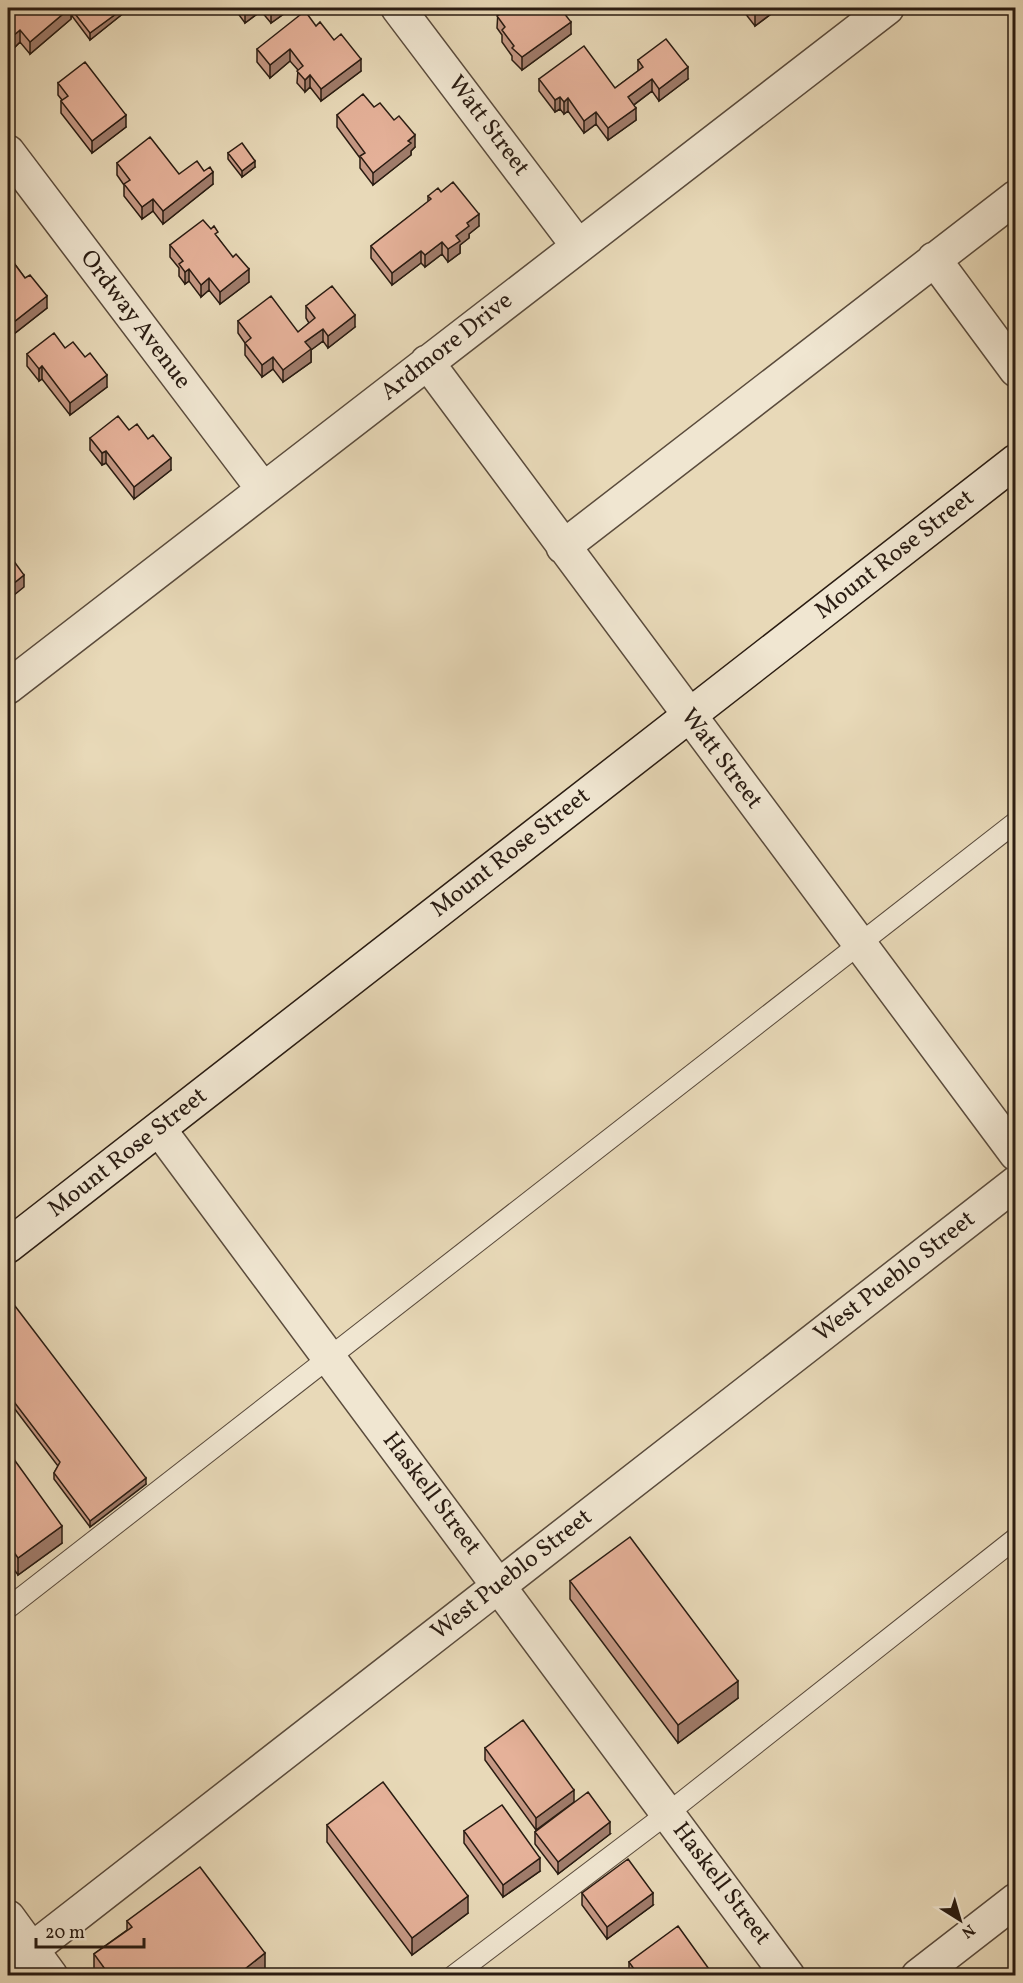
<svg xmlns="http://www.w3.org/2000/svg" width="1023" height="1983" viewBox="0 0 1023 1983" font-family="Vollkorn,serif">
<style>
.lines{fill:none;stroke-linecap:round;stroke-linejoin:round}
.lane-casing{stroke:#5a4b3c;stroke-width:22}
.street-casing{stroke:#5a4b3c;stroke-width:36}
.secondary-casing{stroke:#2a1c12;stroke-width:36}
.lane{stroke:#f0e6d1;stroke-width:20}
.street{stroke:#f0e6d1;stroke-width:33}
.secondary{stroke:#f0e6d1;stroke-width:33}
.wall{fill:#c59884;stroke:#2a1c12;stroke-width:1.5}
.shaded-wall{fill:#a07c6b;stroke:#2a1c12;stroke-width:1.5}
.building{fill:#e5b199;stroke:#2a1c12;stroke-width:1.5}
.labels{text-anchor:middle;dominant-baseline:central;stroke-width:4.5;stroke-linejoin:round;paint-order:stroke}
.street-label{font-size:24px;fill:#2a1c12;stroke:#f0e6d1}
</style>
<rect width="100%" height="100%" fill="#e8d9b8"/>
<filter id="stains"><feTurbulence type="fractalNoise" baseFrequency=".00333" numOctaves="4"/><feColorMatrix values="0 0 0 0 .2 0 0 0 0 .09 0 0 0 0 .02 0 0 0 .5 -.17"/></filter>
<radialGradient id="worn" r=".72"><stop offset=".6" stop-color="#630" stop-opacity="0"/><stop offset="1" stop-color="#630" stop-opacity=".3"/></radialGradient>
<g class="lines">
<defs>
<path id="lane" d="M8,1608l1008,-786
M453,1976l215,-163 348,-275"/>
<path id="street" d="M398,8l180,238
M8,152l255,337
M934,259l82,111
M427,362l589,792
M563,547l453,-350
M8,687l879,-679
M159,1129l629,847
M8,1917l43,59
M8,1968l1008,-785
M918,1976l98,-76"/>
<path id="secondary" d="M8,1246l1008,-785"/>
</defs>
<use href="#lane" class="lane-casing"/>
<use href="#street" class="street-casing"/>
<use href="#secondary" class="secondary-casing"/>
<use href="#lane" class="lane"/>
<use href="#street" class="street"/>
<use href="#secondary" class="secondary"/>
</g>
<path class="wall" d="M8,8h63v11l-41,35 -10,-12 -7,7 -5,-7z
M125,8v4l-35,28 -18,-24v-6z
M234,8h58l-21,15 -10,-12 -16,12z
M501,8h59l11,26 -49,36 -10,-10v-4l-10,-14v-7l-5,-7 1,-17 3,-2z
M741,8h38l-24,18z
M316,26l18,14 27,31 -40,30 -11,-14 -5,5 -8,-9 1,-13 -8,-9 -20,17 -13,-16v-13z
M638,60l50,19 -29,22 -7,-10 -18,14 2,15 -28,20 -12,-16 -12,9 -16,-22 -4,3 -4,-5 -5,3 -16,-21v-12l76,9 23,-17z
M58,83l68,44 -34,26 -31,-40v-12l1,-1 -4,-5z
M374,107l41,40 -4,4v4l-38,30 -13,-17v-10l-23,-31v-12z
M228,153l27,14 -13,10 -14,-18z
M117,163l62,11 25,-3 9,13 -50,40 -10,-13 -11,8 -18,-23v-11l-7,-10z
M441,192l38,34 -10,8v4l-9,7v8l-12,9 -6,-8 -17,13 -4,-4 -29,22 -21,-27v-12l57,-44v-6z
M218,238l31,44 -29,22 -11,-14 -8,7 -12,-16 -4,3 -6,-8v-8l-9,-11v-12z
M8,255l39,53 -37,29 -2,-4z
M306,306l49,21 -27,21 -5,-7 -12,9v12l-28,20 -10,-13 -11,8 -17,-22v-12l-7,-10v-12l60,11 11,-9 -3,-5z
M65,348l20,9 22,30 -37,28 -28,-36 -3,2 -12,-15v-12z
M129,430l42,40 -37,29 -28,-36 -4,2 -12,-15v-12z
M8,1312l138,172 -56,43 -36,-48v-6l4,-7 -50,-66z
M8,1451l54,92 -44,32 -10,-14z
M570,1581l168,117 -60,45 -108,-144z
M485,1748l89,54 -38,28 -51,-70z
M327,1825l141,88 -56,42 -85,-113z
M464,1831l76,40 -37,26 -39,-54z
M535,1832l75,2 -52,40 -23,-30z
M582,1893l71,12 -46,34 -25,-34z
M127,1921l138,50 -7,5h-161l-3,-4v-18l33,-24z
M629,1962l85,14h-85z"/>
<path class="shaded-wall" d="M70,8h1v11l-41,35v-12z
M124,8h1v4l-35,28v-7z
M250,8h11v3l-16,12v-12z
M276,8h16l-21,15v-12z
M763,8h16l-24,18v-12z
M571,22v12l-49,36v-13z
M20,30v12l-7,7v-13z
M290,49v12l-20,17v-13z
M361,59v12l-40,30v-12z
M688,67v12l-29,22v-12z
M310,75v12l-5,5v-12z
M652,79v12l-24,18v-12z
M560,97v12l-5,3v-12z
M568,98v13l-4,3v-12z
M636,108v12l-28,20v-12z
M596,112v12l-12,9v-12z
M126,115v12l-34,26v-12z
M415,135v12l-4,4v4l-38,30v-12z
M255,161v6l-13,10v-6z
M213,172v12l-50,40v-13z
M153,199v12l-11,8v-12z
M479,214v12l-10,8v4l-9,7v8l-12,9v-13l8,-13 11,-13z
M442,242v12l-17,13v-12z
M421,251v12l-29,22v-12z
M189,269v12l-4,3v-12z
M249,269v13l-29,22v-12z
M209,278v12l-8,7v-12z
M47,296v12l-37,29v-12z
M355,315v12l-27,21v-12z
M323,329v12l-12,9v12l-28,20v-12l22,-28z
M273,357v12l-11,8v-12z
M42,366v13l-3,2v-12z
M107,375v12l-37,28v-12z
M106,451v12l-4,2v-12z
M171,458v12l-37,29v-12z
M24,575v12l-16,13v-12z
M146,1478v6l-56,43v-6z
M62,1526v17l-44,32v-17z
M738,1681v17l-60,45v-18z
M574,1790v12l-38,28v-12z
M610,1822v12l-52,40v-12z
M540,1858v13l-37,26v-12z
M653,1893v12l-46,34v-12z
M468,1896v17l-56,42v-17z
M265,1953v18l-7,5h-22z"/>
<path class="building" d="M8,8h62l-40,34 -10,-12 -7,6 -5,-6z
M76,8h48l-34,25 -18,-23z
M243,8h7l-5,3z
M268,8h8l-5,3z
M503,8h57l11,14 -49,35 -10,-9 2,-2 -12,-16 3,-3 -8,-11 3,-2 -2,-3z
M750,8h13l-8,6z
M305,11l11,15 4,-4 14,18 7,-6 20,25 -40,30 -11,-14 -5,5 -8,-9 6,-5 -13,-17 -20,16 -13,-16z
M666,39l22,28 -29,22 -7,-10 -24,18 8,11 -28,20 -12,-16 -12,9 -16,-23 -4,4 -4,-5 -5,3 -16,-21 45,-33 31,42 28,-21 -5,-7z
M85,62l41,53 -34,26 -31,-40 7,-5 -10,-13z
M363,94l11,13 6,-4 14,17 5,-4 16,19 -7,6 3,2 -38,30 -13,-17 5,-3 -28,-38z
M150,137l29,37 18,-13 7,10 6,-4 3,5 -50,39 -10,-12 -11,8 -18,-23 6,-4 -13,-17z
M242,143l13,18 -13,10 -14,-18z
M453,182l26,32 -12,9 2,3 -13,10 4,5 -12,8 -6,-7 -17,13 -4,-4 -29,22 -21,-27 60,-47 -3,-3 10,-8 3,4z
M203,220l8,9 3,-3 4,6 -3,2 18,23 3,-3 13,15 -29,23 -11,-14 -8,7 -12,-16 -4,3 -6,-8 4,-3 -13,-16z
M8,255l17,23 5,-3 17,21 -37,29 -2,-4z
M332,286l23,29 -27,21 -5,-7 -18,13 6,7 -28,21 -10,-13 -11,8 -17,-22 6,-5 -13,-17 33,-25 27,36 17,-14 -9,-12z
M54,333l11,15 8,-6 12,15 5,-4 17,22 -37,28 -28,-37 -3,3 -12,-15z
M118,416l11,14 8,-6 11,15 5,-4 18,23 -37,29 -28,-36 -4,2 -12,-15z
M8,553l16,22 -16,13z
M15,1306l131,172 -56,43 -36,-48 6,-11 -52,-68v-82z
M8,1451l54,75 -44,32 -10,-14z
M630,1537l108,144 -60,44 -108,-144z
M523,1720l51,70 -38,28 -51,-70z
M383,1782l85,114 -56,42 -85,-113z
M588,1792l22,30 -52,40 -23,-30z
M502,1805l38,53 -37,27 -39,-54z
M628,1859l25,34 -46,34 -25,-34z
M200,1867l65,86 -29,23h-126l-16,-22 38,-27 -5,-6z
M678,1926l36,50h-75l-10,-14z"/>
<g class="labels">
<g class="street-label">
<text transform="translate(488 126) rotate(53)">Watt Street</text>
<text transform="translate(135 320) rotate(53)">Ordway Avenue</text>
<text transform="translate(447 347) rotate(-38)">Ardmore Drive</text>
<text transform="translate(895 555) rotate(-38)">Mount Rose Street</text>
<text transform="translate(721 759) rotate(53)">Watt Street</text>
<text transform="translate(511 853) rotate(-38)">Mount Rose Street</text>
<text transform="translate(128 1153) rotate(-38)">Mount Rose Street</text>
<text transform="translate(895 1277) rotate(-38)">West Pueblo Street</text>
<text transform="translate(431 1494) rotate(53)">Haskell Street</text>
<text transform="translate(512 1575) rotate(-38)">West Pueblo Street</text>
<text transform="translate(721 1884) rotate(53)">Haskell Street</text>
</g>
</g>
<rect width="1023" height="1983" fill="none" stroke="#e8d9b8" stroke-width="30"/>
<rect x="9" y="9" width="1005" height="1965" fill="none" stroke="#2a1c12" stroke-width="3"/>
<rect x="15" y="15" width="993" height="1953" fill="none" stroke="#2a1c12" stroke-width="1.5"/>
<g transform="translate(960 1920) rotate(143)" stroke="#f0e6d1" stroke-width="4.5" paint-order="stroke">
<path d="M0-4.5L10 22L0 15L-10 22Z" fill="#2a1c12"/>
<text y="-9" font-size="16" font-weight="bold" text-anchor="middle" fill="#2a1c12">N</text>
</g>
<path d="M36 1938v9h108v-9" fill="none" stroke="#2a1c12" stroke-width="3"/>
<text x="45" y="1938" font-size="18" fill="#2a1c12" stroke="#f0e6d1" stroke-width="4.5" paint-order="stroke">20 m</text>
<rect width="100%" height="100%" filter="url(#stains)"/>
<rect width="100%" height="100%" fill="url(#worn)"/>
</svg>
